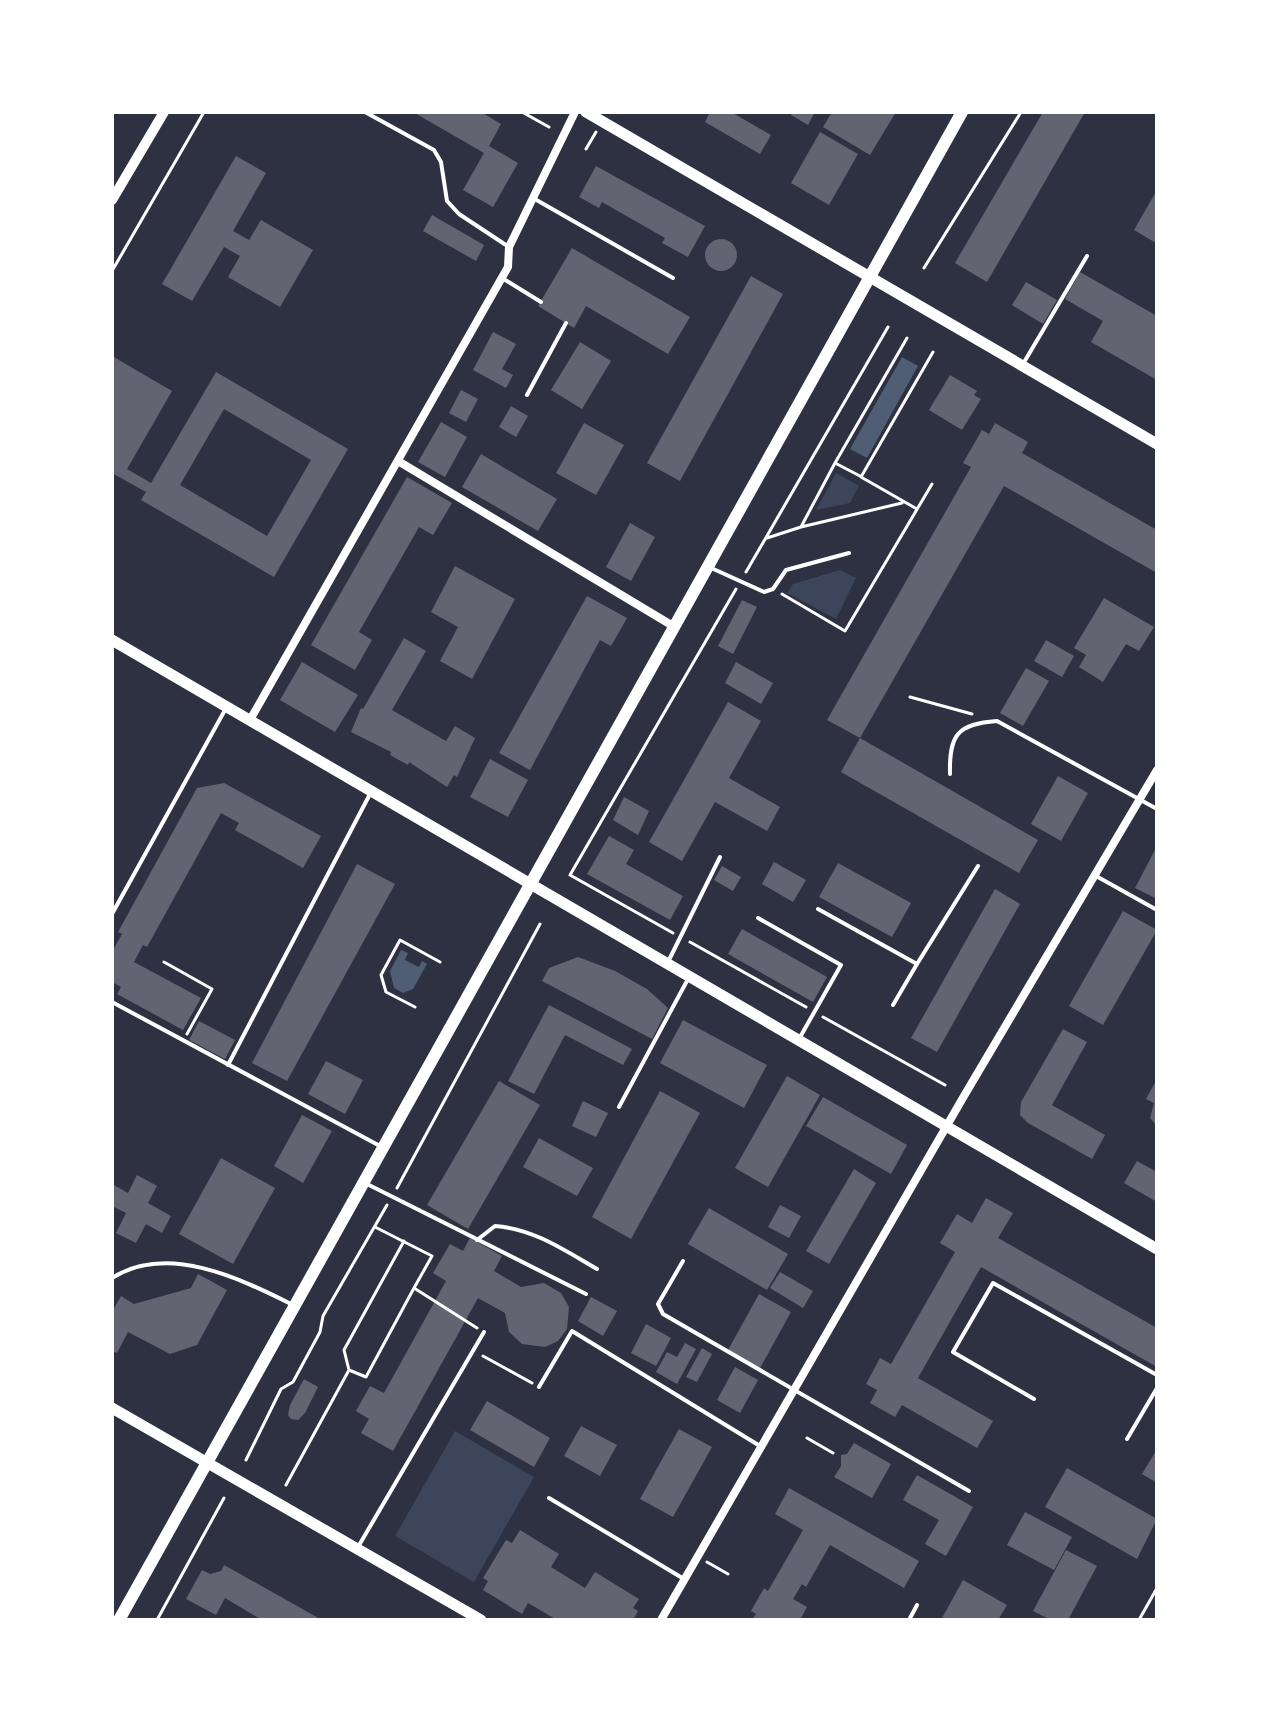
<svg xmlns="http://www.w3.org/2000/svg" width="1269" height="1732" font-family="Mulish,sans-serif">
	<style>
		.green { fill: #3c4559 }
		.water { fill: #4f5d75 }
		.building { fill: #626471; fill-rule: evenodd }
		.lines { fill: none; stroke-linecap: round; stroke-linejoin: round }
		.path { stroke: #fff; stroke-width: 3 }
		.service { stroke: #fff; stroke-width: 4 }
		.minor { stroke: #fff; stroke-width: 8 }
		.tertiary { stroke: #fff; stroke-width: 10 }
		.secondary { stroke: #fff; stroke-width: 11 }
		.primary { stroke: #fff; stroke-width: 12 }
	</style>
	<rect width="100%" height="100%" fill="#2d3142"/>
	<path class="green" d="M836,473L859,486L850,503L816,510Z
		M840,570L856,578L836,619L787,593L793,584Z
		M455,1431L534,1477L474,1582L395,1536Z"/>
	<path class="water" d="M902,357L918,366L867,458L850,449Z
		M401,950L408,953L405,960L419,967L422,961L427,964L413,989L403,993L394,988L390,971Z"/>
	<path class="building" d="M413,112H481L501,124L489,146L518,163L493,207L463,190L484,153Z
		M710,112H731L771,135L760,154L705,122Z
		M792,112H815L808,125L791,115Z
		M832,112H896L870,155L823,127Z
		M1043,112H1085L987,282L955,263Z
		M820,132L858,154L829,205L791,183Z
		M236,156L266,173L233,231L249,240L261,220L313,250L280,307L228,277L240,256L224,247L192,301L162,284Z
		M596,166L705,226L688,257L662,243L665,238L602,202L599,208L579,197Z
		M1157,190V241L1156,243L1134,230Z
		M432,215L484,245L476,261L423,231Z
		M705 255a16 16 0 1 1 32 0a16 16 0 1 1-32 0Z
		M572,248L690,317L668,354L586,306L574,328L538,306Z
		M1080,272L1157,316V380L1091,342L1103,321L1065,299Z
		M751,276L783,294L680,481L647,463Z
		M1026,282L1057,300L1043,324L1012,305Z
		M493,332L516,344L502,369L513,375L506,388L473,370Z
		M580,342L611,361L582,409L551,390Z
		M112,356L172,391L127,469L151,483L216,372L348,449L274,577L141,500L146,492L112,473ZM224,409L311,460L267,536L180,485Z
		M950,375L977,391L974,395L981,399L962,430L929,410Z
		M461,390L478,399L466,422L449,413Z
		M511,406L528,416L516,437L499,427Z
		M441,422L467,437L445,477L418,462Z
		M584,423L624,445L596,495L556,473Z
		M995,423L1028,442L1022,453L1157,530V573L1004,486L860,738L827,720L971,467L963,463L982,430L989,434Z
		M481,454L557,499L538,531L462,487Z
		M407,477L452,503L433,535L419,527L359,632L372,640L355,670L311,645Z
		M630,523L655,537L631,581L606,567Z
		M455,566L515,599L472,679L440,661L458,627L431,612Z
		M587,596L627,618L611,646L600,640L530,770L499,753Z
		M1104,598L1154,627L1139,651L1126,644L1103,682L1079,667L1086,655L1074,648Z
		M742,600L757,607L733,654L718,646Z
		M404,638L426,651L392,710L446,741L455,726L475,738L457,777L454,775L447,787L409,762L408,765L390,755L391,752L351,732L361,708L363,709Z
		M1046,640L1074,656L1062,677L1034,661Z
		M302,662L358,695L335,732L280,700Z
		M736,662L773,683L761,704L725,683Z
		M1026,668L1049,681L1023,726L1000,713Z
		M728,702L761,721L729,778L780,807L767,831L715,802L682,861L649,842Z
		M860,738L1038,840L1019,873L841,772Z
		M490,759L528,780L508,817L470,797Z
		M1058,776L1088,793L1061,841L1031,824Z
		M224,783L321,836L303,868L235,830L239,823L221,813L147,947L143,945L134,962L201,998L183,1030L117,994L121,987L112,982V952L122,934L118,932L197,788Z
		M624,797L649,811L638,835L613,820Z
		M609,836L634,850L626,864L683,896L670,920L587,874Z
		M1157,846V899L1135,888Z
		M774,862L806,880L793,902L762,884Z
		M838,863L911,903L892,937L819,897Z
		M357,864L395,884L287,1081L252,1063Z
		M722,866L741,877L733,891L714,880Z
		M995,889L1020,904L937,1052L911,1038Z
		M1123,911L1157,930L1103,1025L1069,1006Z
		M742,929L827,977L813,1002L728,954Z
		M578,957L615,971L647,989L668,1008L652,1039L542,981L549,968Z
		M549,1005L632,1049L623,1065L565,1035L534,1094L508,1081Z
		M683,1020L767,1065L744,1108L660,1063Z
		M199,1021L235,1040L225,1059L189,1040Z
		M1063,1029L1087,1042L1052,1105L1105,1135L1092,1159L1028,1123L1020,1115L1021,1102Z
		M326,1061L363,1080L345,1114L308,1094Z
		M787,1076L820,1095L768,1187L735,1168Z
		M1157,1079V1126L1150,1118L1154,1103L1146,1099Z
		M499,1081L540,1105L468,1229L427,1205Z
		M660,1091L700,1113L631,1239L592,1217Z
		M823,1097L907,1145L891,1174L806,1126Z
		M583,1101L608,1113L596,1137L572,1126Z
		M302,1115L332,1131L303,1183L274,1166Z
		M539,1138L593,1168L577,1196L523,1167Z
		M221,1158L275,1188L233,1264L179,1234Z
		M1137,1161L1157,1172V1202L1124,1183Z
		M854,1169L876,1183L829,1264L806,1251Z
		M137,1175L157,1186L148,1203L171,1216L162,1233L146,1224L136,1243L116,1233L126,1213L112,1206V1184L128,1193Z
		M986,1198L1013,1213L998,1238L1157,1328V1367L981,1267L918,1378L993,1421L977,1448L902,1405L895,1417L870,1403L877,1390L866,1384L880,1358L891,1364L955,1252L940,1243L957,1214L972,1223Z
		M780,1205L801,1216L789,1238L768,1227Z
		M709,1208L788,1254L767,1290L688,1244Z
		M470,1238L502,1256L494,1271L521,1287L544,1283L561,1293L569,1307L567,1329L558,1341L545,1347L522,1344L509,1332L505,1313L478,1298L393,1451L361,1433L369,1419L356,1411L370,1386L384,1393L446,1281L433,1273L450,1244L463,1251Z
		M780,1272L813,1291L803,1308L770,1288Z
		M198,1274L227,1290L197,1345L170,1354L128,1332L117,1353L112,1351V1312L121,1296L134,1304L191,1288Z
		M759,1294L791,1312L760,1368L728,1350Z
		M591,1297L617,1311L603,1336L578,1321Z
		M646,1324L671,1338L656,1366L631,1353Z
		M685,1343L696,1349L677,1384L656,1372L667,1352L677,1357Z
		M702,1348L712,1354L697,1382L686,1377Z
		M735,1367L758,1380L740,1413L717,1400Z
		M304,1379L318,1387L305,1413L298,1420L291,1419L288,1415L290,1405Z
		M487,1401L550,1438L534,1467L470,1430Z
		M581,1426L617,1445L600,1476L564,1456Z
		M679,1429L712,1447L673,1517L640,1499Z
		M854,1443L891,1464L872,1498L834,1477L841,1466V1455L847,1454Z
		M1157,1449V1483L1142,1474Z
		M1067,1468L1157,1519L1137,1559L1045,1507Z
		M917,1475L973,1507L946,1556L925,1544L939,1520L903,1500Z
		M789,1488L919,1561L904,1588L830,1545L806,1587L802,1584L793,1599L807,1607L800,1620H752L756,1614L751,1611L764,1588L768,1591L803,1530L775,1514Z
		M1025,1512L1072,1537L1054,1570L1007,1545Z
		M520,1530L559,1554L551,1567L585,1588L595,1572L639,1599L633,1608L638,1611L633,1620H557L528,1603L522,1614L483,1590L488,1581L483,1578L506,1540L512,1543Z
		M1066,1550L1097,1566L1068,1620H1051L1033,1611Z
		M224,1565L322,1620H262L225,1598L216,1615L186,1599L202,1570L210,1574L221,1571Z
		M963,1580L1007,1605L998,1620H941Z"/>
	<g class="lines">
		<path class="path" d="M522,112L549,127
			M586,149L596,132
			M924,268L1021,112
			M112,271L204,112
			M860,476L835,463L907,338
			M917,509L861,477L933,352
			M801,527L902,503
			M767,538L801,527L835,463
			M746,572L888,327
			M782,594L845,631L932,484
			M910,697L972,714
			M673,933L570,875L736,589
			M690,942L806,1007
			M164,962L212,989L187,1034
			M415,1007L386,992L381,975L400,940L440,962
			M823,1017L945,1085
			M397,1188L540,924
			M375,1227L432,1256L414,1288L477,1328
			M483,1356L532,1383
			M349,1370L366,1377L414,1288
			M807,1438L833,1453
			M246,1460L281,1389L293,1382L320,1332L323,1316L387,1205
			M286,1485L349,1370L344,1350L404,1241
			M707,1562L728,1574
			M157,1620L224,1498
			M1139,1620L1157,1588"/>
		<path class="service" d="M365,112L434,150L441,162L447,201L459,214L509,247
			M533,198L673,278
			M502,278L541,302
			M1023,364L1087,256
			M527,395L566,323
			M709,567L764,592L773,589L786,570L849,553
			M950,774C949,734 958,724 997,721L1157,809
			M1096,876L1157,910
			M818,909L917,964L978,866
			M112,914L225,710
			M758,918L841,965L799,1039
			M668,962L720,857
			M112,1002L380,1146
			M893,1005L917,964
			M228,1065L370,794
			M619,1107L688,979
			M365,1183L586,1294
			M477,1240L495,1226C534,1229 564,1250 597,1269
			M683,1261L658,1304L663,1314L969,1491
			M112,1278C167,1243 239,1278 291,1304
			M539,1387L572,1331L760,1446
			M1034,1399L953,1352L993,1283L1157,1375
			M1127,1439L1157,1388
			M549,1498L684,1579
			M358,1547L484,1332
			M909,1620L917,1605"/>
		<path class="minor" d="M398,461L673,626
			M250,720L508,267L509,247L575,112
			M661,1620L964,1096L1157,770"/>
		<path class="tertiary" d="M112,200L164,112"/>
		<path class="secondary" d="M586,112L1157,444
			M112,640L1157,1249
			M112,1408L481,1620"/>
		<path class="primary" d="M119,1620L962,112"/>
	</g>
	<rect width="1269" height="1732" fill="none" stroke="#ffffff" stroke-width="228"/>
</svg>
